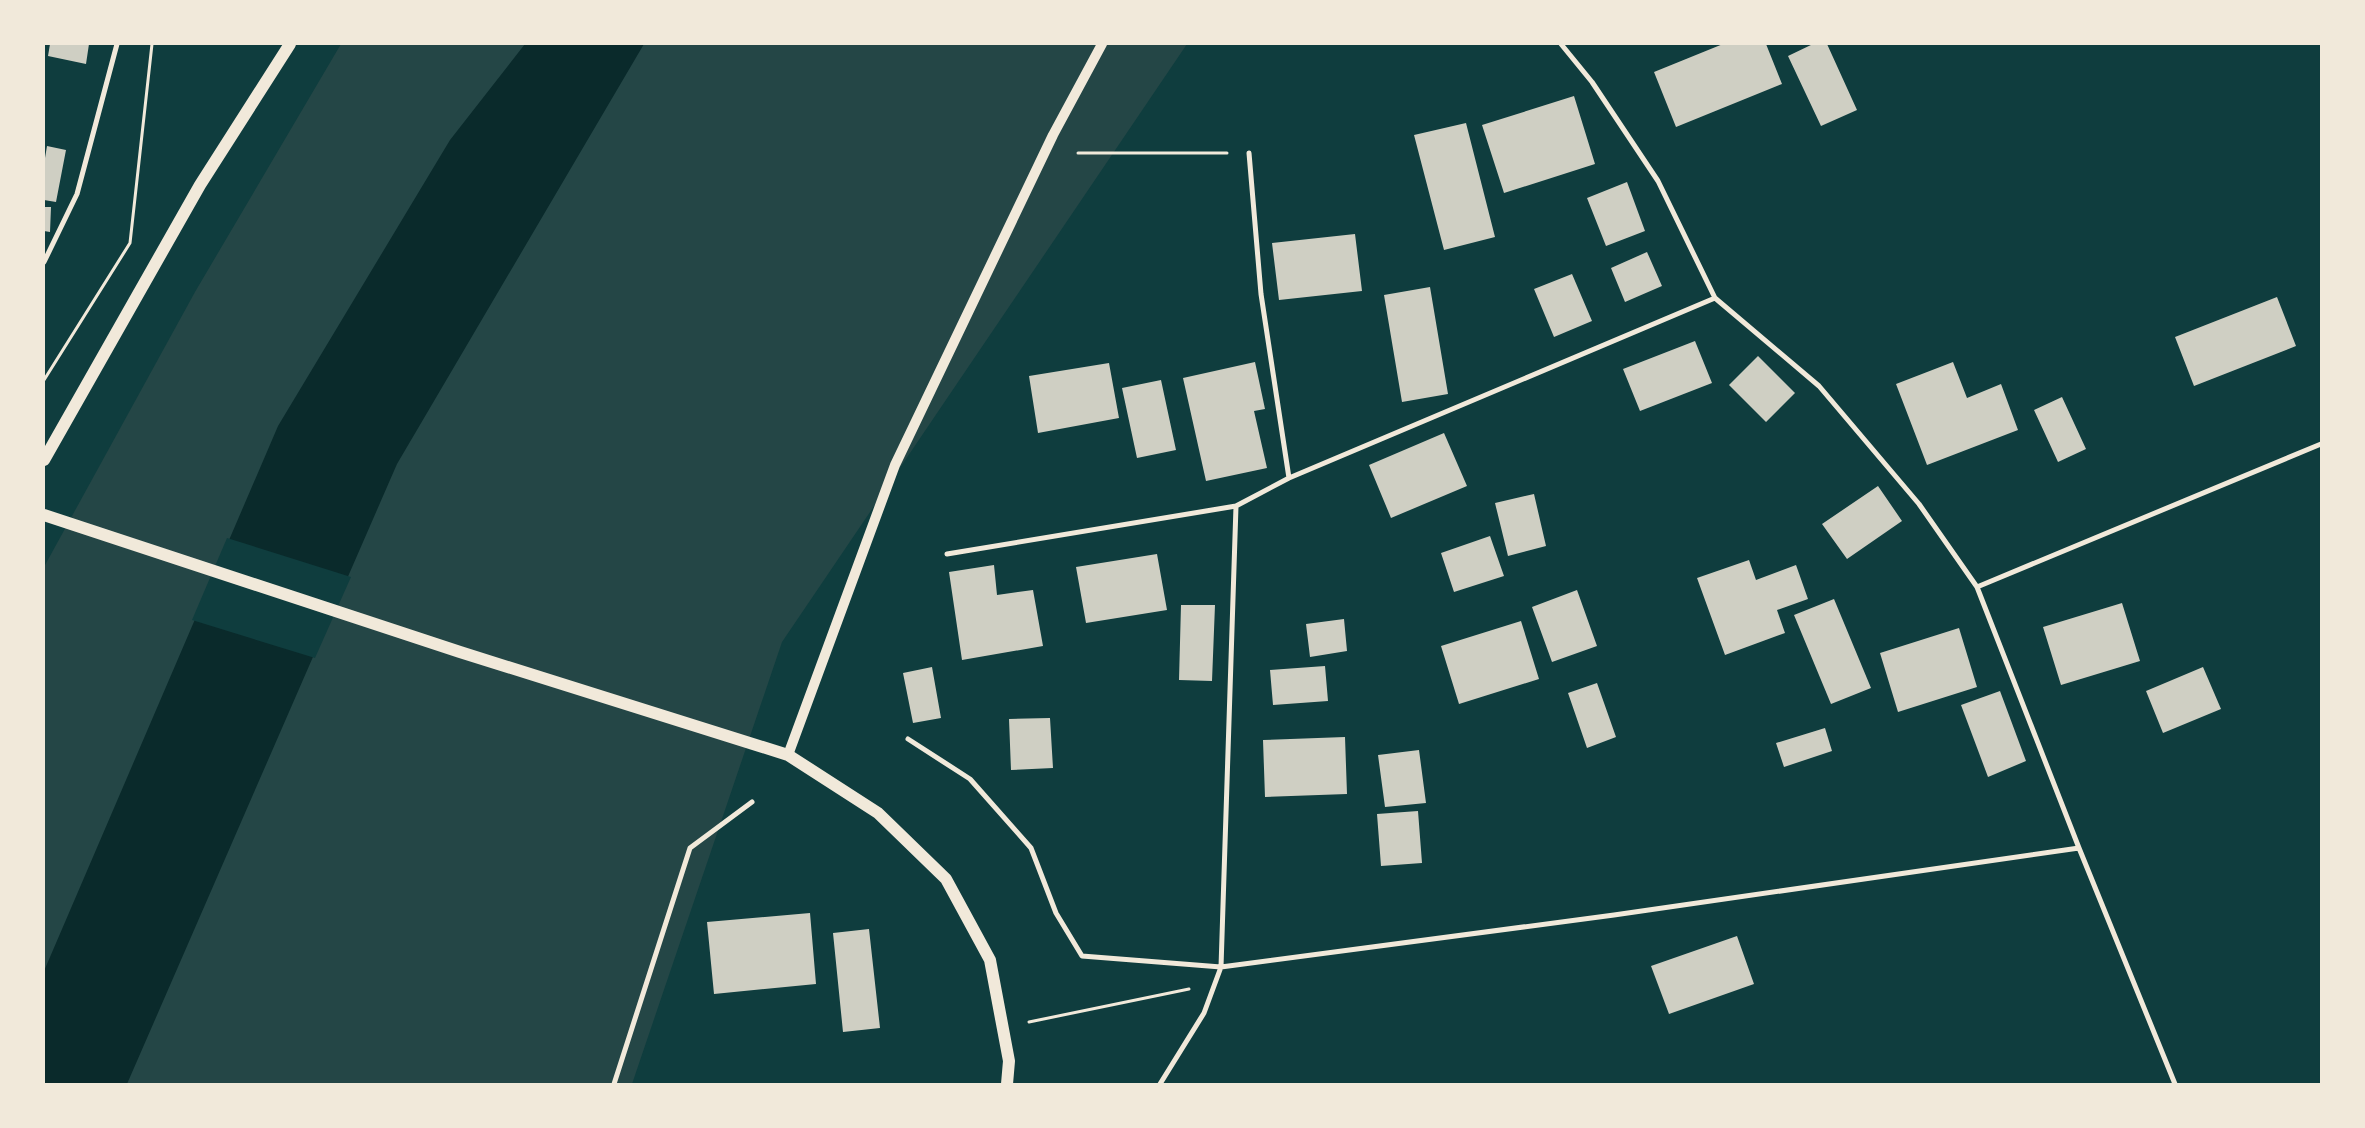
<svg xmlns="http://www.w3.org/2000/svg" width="2365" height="1128" font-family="'Source Serif 4',serif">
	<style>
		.green { fill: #244646 }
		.water { fill: #0a2a2b }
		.pier { fill: #0f3d3e }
		.building { fill: #cfcfc3 }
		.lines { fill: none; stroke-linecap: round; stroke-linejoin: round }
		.path { stroke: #f1e9da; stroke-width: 3 }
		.minor { stroke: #f1e9da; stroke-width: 5 }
		.secondary { stroke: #f1e9da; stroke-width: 10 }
		.primary { stroke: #f1e9da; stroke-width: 12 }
	</style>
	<rect width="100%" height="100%" fill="#0f3d3e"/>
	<path class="green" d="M341,44H1187L782,642L632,1084H44V567L195,292Z"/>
	<path class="water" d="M525,44H644L397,464L127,1084H44V971L278,426L450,140Z"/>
	<path class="pier" d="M227,538L351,577L315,658L192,620Z"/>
	<path class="building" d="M50,44H89L86,64L48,56Z
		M1723,44H1766L1782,84L1676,127L1654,72Z
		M1813,44H1827L1857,110L1821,126L1788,56Z
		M1574,96L1595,164L1504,193L1482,125Z
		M1466,123L1495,237L1444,250L1414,135Z
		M47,146L66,150L56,202L44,200V164Z
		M1627,182L1645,231L1606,246L1587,198Z
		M44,207H51L50,232L44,231Z
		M1355,234L1362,291L1279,300L1272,243Z
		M1647,252L1662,286L1625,302L1611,268Z
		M1572,274L1592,321L1554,337L1534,289Z
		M1430,287L1448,394L1402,402L1384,295Z
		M2277,297L2296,346L2194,386L2175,337Z
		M1695,341L1712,383L1640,411L1623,369Z
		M1758,356L1795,393L1766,422L1729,385Z
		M1255,362L1265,409L1254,411L1267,468L1206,481L1183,378Z
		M1953,362L1967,398L2001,384L2018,430L1927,465L1896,384Z
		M1109,363L1119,418L1038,433L1029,376Z
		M1161,380L1176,450L1137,458L1122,388Z
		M2062,397L2086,449L2058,462L2034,410Z
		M1444,433L1467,486L1391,518L1369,465Z
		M1878,486L1902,521L1847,559L1822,524Z
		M1534,494L1546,546L1508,556L1495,503Z
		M1490,536L1504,576L1454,592L1441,553Z
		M1157,554L1167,610L1086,623L1076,567Z
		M1749,560L1756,580L1796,565L1808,599L1777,610L1785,633L1725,655L1697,578Z
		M994,565L997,595L1033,590L1043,646L962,660L949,572Z
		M1577,590L1597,646L1552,662L1532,607Z
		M1834,599L1871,688L1831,704L1794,615Z
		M2122,603L2140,661L2061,685L2043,627Z
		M1181,605H1215L1212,681L1179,680Z
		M1344,619L1347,651L1310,657L1306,624Z
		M1521,621L1539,679L1459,704L1441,646Z
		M1959,628L1977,687L1898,712L1880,653Z
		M1325,666L1328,701L1273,705L1270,670Z
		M932,667L941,718L913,723L903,673Z
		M2203,667L2221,709L2163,733L2146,691Z
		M1597,683L1616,737L1587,748L1568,693Z
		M2000,691L2026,761L1988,777L1961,705Z
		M1050,718L1053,768L1011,770L1009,719Z
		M1825,728L1832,751L1784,767L1776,743Z
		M1345,737L1347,794L1265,797L1263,740Z
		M1419,750L1426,803L1385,807L1378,755Z
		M1418,811L1422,863L1381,866L1377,814Z
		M810,913L816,984L714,994L707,922Z
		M869,929L880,1028L843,1032L833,933Z
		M1737,936L1754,984L1669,1014L1651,966Z"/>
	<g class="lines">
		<path class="path" d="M1078,153H1227
			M44,380L130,243L152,44
			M1029,1022L1189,989"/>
		<path class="minor" d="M1561,44L1592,82L1658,181L1715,298L1819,386L1919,504L1977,587L2079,848L2175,1084
			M1249,153L1261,294L1289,478
			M44,262L77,194L117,44
			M947,554L1236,506L1289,478L1715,298
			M1977,587L2321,444
			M908,739L970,779L1031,848L1056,913L1082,956L1221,967L1614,915L2079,848
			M614,1084L690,848L752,802
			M1160,1084L1204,1013L1221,967L1236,506"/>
		<path class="secondary" d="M788,755L895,465L1053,135L1102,44"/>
		<path class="primary" d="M44,460L200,185L290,44
			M44,515L460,652L788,755L878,813L946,879L990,960L1009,1061L1007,1084"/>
	</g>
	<rect width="2365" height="1128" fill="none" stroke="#f1e9da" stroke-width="90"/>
</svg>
